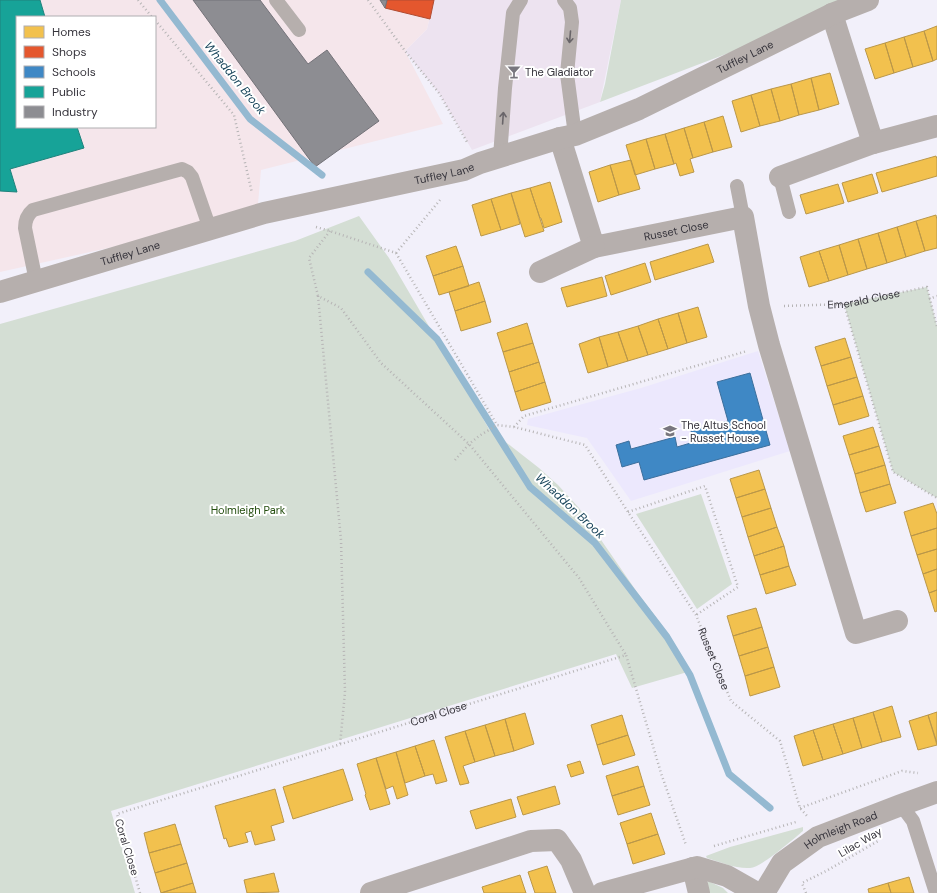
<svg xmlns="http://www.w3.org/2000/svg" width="937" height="893" font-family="'DM Sans',sans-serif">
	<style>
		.commercial { fill: #ede3f0 }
		.industrial { fill: #f5e6eb; fill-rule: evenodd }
		.built { fill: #ece8fd }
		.green { fill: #d4ded4 }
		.homes { fill: #f2c14e; stroke: #ba9749 }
		.shops { fill: #e4572e; stroke: #b04c32 }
		.schools { fill: #3f88c5; stroke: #3c6f9c }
		.public { fill: #17a398; stroke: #20827c }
		.industry { fill: #8d8d92; stroke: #737278 }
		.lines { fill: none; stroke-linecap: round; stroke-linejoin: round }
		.stream { stroke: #94b9d1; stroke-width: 7 }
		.path { stroke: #b6b4b5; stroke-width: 2.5; stroke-dasharray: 1 3; stroke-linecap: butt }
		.lane { stroke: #b6afad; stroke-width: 14 }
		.street { stroke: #b6afad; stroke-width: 22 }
		.oneway { stroke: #696569 }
		.labels { text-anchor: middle; stroke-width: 4; stroke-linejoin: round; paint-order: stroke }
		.street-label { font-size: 11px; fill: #36343c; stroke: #fff }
		.poi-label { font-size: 11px; fill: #36343c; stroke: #fff; text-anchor: start }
		.park-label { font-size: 11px; fill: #234d0e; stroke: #fff }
		.water-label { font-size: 12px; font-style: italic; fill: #19455b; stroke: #fff }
	</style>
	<rect width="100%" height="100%" fill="#f2f0fa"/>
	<path class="commercial" d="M434,0H621L600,102L472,150L439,93L405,51L427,29Z"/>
	<path class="industrial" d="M0,0H434L427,29L405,51L443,124L261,170L257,215L0,272ZM17,17H155V127H17Z"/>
	<path class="built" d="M758,351L790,451L631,501L587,438L527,425L528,419L641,388Z"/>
	<path class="green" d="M621,0H868L600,102L605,84Z
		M359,216L389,258L489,429L539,468L558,485L579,508L637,592L668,633L691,671L632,688L616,654L111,811L135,893H0V324L295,241Z
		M927,287L937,326V498L893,472L844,304Z
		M701,494L732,584L697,609L636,514Z
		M803,827V831C792,840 762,867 750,868C736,869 720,862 707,858L706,856L730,847Z
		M708,881L723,888L728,893H705Z"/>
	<path class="homes" d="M937,26V59L933,61L924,31Z
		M924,31L933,61L913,67L904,37Z
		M904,37L913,67L894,73L885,43Z
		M885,43L894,73L875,79L865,49Z
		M830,73L839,104L819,110L811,78Z
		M811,78L819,110L799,115L791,84Z
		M791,84L799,115L780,121L771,89Z
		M771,89L780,121L760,126L751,95Z
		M751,95L760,126L741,132L732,101Z
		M723,116L732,147L713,152L704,122Z
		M704,122L713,152L693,158L684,128Z
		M684,128L693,158L690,159L694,172L680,176L676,163L674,164L665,134Z
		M665,134L674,164L655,169L646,139Z
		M646,139L655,169L635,175L626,145Z
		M936,156L937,159V176L882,192L876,173Z
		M631,160L640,189L619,195L610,165Z
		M610,165L619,195L598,202L589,172Z
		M872,174L878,193L848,202L842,183Z
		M550,182L562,222L544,228L541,218H540L530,188Z
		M838,184L844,203L806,214L800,195Z
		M530,188L544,231L525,237L511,193Z
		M511,193L520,224L501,230L491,199Z
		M491,199L501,230L481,236L472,205Z
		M936,215L937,220V248L925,251L916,221Z
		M916,221L925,251L906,257L897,227Z
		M897,227L906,257L887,263L878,233Z
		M878,233L887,263L867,269L858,239Z
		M858,239L867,269L848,275L839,245Z
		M708,244L714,262L655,280L650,262Z
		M839,245L848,275L829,281L819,251Z
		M456,246L463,266L433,276L426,256Z
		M819,251L829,281L809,287L800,257Z
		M645,263L651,282L611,295L605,276Z
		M463,266L469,286L439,295L433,276Z
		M602,277L607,296L567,307L561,288Z
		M479,282L485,301L455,311L449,292Z
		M485,301L491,322L461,331L455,311Z
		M698,307L707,337L687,343L678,313Z
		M678,313L687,343L668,349L658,319Z
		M658,319L668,349L648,355L638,326Z
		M527,323L533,343L503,352L497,333Z
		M638,326L648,355L628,361L618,332Z
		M618,332L628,361L608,367L599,337Z
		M599,337L608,367L588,373L579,344Z
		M845,338L851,357L821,366L815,347Z
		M533,343L539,362L509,372L503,352Z
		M851,357L857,377L827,386L821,366Z
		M539,362L545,382L515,392L509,372Z
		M857,377L863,396L833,405L827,386Z
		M545,382L551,402L521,411L515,392Z
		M863,396L869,416L839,425L833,405Z
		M873,427L879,446L849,455L843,436Z
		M879,446L885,465L855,474L849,455Z
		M885,465L890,484L860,493L855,474Z
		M759,470L765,489L736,498L730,479Z
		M890,484L896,503L866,512L860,493Z
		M765,489L771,508L742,517L736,498Z
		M933,503L937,514V528L911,536L904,512Z
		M771,508L777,527L748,537L742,517Z
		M777,527L784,546L754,556L748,537Z
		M937,528V549L917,555L911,536Z
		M784,546L789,566L760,575L754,556Z
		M937,549V569L923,574L917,555Z
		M789,566L796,585L766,594L760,575Z
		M937,569V590L929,593L923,574Z
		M937,590V611L935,612L929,593Z
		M756,608L762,627L733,636L727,616Z
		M762,627L768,647L739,656L733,636Z
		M768,647L774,667L745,676L739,656Z
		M774,667L780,687L750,696L745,676Z
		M892,706L901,737L882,742L873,712Z
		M873,712L882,742L862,748L853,718Z
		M937,712V743L928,715Z
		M525,713L534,744L514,751L505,719Z
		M622,715L628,735L597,745L591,725Z
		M928,715L937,745L918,750L909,721Z
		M853,718L862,748L843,754L833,724Z
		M505,719L514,751L495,756L485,725Z
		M833,724L843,754L823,760L813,730Z
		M485,725L495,756L475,762L465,731Z
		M813,730L823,760L803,766L794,736Z
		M465,731L475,762L463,766L469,783L460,785L445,737Z
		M628,735L635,755L603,765L597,745Z
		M434,740L447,781L436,784L433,774L425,776L415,746Z
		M415,746L425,776L405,783L396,752Z
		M396,752L408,795L397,799L393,786L386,789L376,758Z
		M376,758L390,804L370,810L365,795L366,794L357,764Z
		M580,761L584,773L571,777L567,765Z
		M638,766L644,786L612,796L606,776Z
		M343,769L353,800L293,819L283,787Z
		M555,786L560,804L523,815L517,797Z
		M644,786L650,805L618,815L612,796Z
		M275,789L284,822L271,826L275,840L255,845L251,831L245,833L248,842L229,847L226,838L224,839L215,806Z
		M511,799L516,817L476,829L470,811Z
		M651,813L658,834L627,844L620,823Z
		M175,824L181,844L149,853L144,833Z
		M658,834L665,854L633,864L627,844Z
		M181,844L187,863L155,873L149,853Z
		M187,863L193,883L161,893L155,873Z
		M547,866L556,893H535L528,872Z
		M274,873L279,892L247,893L244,880Z
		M520,875L526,893H484L482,887Z
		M909,877L914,893H891L888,883Z
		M193,883L196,893H161Z
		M888,883L891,893H869L868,889Z"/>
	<path class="shops" d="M387,0H434L430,19L385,8Z"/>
	<path class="schools" d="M750,373L770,445L644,480L639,462L622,467L616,445L629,441L631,449L675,437L677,447L694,442L691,431L728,421L717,382Z"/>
	<path class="public" d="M0,0H40L45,17H17V127H77L84,148L10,169L17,192L0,191Z"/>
	<path class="industry" d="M193,0H260L308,64L327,50L379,121L315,167Z
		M380,0H387L385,8Z"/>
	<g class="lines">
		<path class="stream" d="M160,0L250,119L322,175
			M368,272L437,339L530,487L595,543L667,637L690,675L729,774L770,808"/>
		<g class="path">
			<path d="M138,0L152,17"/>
			<path d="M368,0L405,51L439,93L467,142"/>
			<path d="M155,20L234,115L252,193"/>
			<path d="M316,227L330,231L396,253"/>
			<path d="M330,231L309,258L318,296L341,308L381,363L469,444L579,578L626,655"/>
			<path id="s1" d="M396,253L497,425L514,427L585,445L628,512L696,615L731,701L780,741L800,808L808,817"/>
			<path d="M396,253L440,200"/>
			<path d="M318,296L341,540L345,692L340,745"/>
			<path d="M929,299L937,296"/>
			<path d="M844,304L893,472L937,498"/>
			<path id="s2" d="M784,306L844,304L927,287L937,327"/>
			<path d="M514,427L524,416L747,351"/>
			<path d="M455,460L469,444L479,436L497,425"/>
			<path d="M628,512L705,486L738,587L696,615"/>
			<path d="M800,808L902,771L918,773"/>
			<path d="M714,846L796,822"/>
			<path id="s3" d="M140,893L117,814L626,655L661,773L686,845"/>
			<path d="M806,893L802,883L826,871L878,841"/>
		</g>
		<path class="lane" d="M276,0L299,30
			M564,0L570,8L572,22L567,74L575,135
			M500,157L505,88L513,13L521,0
			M780,177L789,212
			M737,186L743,217
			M36,281L25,228C25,221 27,215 33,210L182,169L188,172L192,177L210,229
			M901,805L913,821L936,893"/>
		<g class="street">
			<path d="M832,14L873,143"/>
			<path id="s4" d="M560,138L594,247L743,217L759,306L769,345L856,633L897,621"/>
			<path d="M780,177L873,143L937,126"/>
			<path d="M540,272L594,247"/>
			<path id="s5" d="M0,292L264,213L464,170L480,163L560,138L575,135L639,109L832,14L868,0"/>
			<path d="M693,868L699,893"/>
			<path d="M371,893L531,841L557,840L571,860L585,893"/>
			<path d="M602,893L697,867L727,876L757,893"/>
			<path id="s6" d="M764,893L782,863L818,837L901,805L937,792"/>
		</g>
	</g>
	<defs><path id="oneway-shaft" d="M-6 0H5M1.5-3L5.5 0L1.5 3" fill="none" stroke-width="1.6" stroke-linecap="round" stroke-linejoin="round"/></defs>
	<g class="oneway">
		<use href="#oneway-shaft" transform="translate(570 37) rotate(95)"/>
		<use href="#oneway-shaft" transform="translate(503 118) rotate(-86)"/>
	</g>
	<defs>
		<g id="bar-bare" transform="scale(1.08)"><path d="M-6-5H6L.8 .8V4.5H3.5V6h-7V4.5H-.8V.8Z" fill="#78767e" stroke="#fff" stroke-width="2.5" paint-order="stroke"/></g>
		<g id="school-bare" transform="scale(1.08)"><path d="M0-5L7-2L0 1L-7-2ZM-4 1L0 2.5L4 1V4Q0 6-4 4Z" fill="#78767e" stroke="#fff" stroke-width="2.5" paint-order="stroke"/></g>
	</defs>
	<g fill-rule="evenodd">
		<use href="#bar-bare" x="514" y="72"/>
		<use href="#school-bare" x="670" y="431"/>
	</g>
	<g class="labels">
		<g class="street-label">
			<text dy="4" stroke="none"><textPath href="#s5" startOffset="784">Tuffley Lane</textPath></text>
			<text dy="4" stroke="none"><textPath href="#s5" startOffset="460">Tuffley Lane</textPath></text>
			<text dy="4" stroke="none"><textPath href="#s4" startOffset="198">Russet Close</textPath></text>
			<text dy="4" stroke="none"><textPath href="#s5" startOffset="136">Tuffley Lane</textPath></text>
			<text dy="4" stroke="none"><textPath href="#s2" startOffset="80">Emerald Close</textPath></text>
			<text dy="4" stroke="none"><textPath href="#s1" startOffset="540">Russet Close</textPath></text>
			<text dy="4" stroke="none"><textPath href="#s3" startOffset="419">Coral Close</textPath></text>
			<text dy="4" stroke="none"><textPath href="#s6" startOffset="103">Holmleigh Road</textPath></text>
			<text transform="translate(860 842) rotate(-30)" y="4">Lilac Way</text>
			<text transform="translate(127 847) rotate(73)" y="4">Coral Close</text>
		</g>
		<g class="poi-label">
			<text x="525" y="76">The Gladiator</text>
			<text x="681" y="429">The Altus School<tspan x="681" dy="13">- Russet House</tspan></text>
		</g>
		<g class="park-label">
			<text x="248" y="514">Holmleigh Park</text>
		</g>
		<g class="water-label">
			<text transform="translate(235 78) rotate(51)" y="4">Whaddon Brook</text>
			<text transform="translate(570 506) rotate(43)" y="4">Whaddon Brook</text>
		</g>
	</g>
	<rect x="16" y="16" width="140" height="112" fill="#ffffff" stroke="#afaeb1"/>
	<rect x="24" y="26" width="20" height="12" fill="#f2c14e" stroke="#afaeb1"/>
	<text x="52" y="36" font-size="12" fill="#36343c">Homes</text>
	<rect x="24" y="46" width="20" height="12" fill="#e4572e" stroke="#afaeb1"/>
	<text x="52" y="56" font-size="12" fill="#36343c">Shops</text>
	<rect x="24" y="66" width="20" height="12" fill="#3f88c5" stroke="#afaeb1"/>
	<text x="52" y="76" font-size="12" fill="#36343c">Schools</text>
	<rect x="24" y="86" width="20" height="12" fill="#17a398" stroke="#afaeb1"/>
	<text x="52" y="96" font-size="12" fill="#36343c">Public</text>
	<rect x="24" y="106" width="20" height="12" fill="#8d8d92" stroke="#afaeb1"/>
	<text x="52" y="116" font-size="12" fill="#36343c">Industry</text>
</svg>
